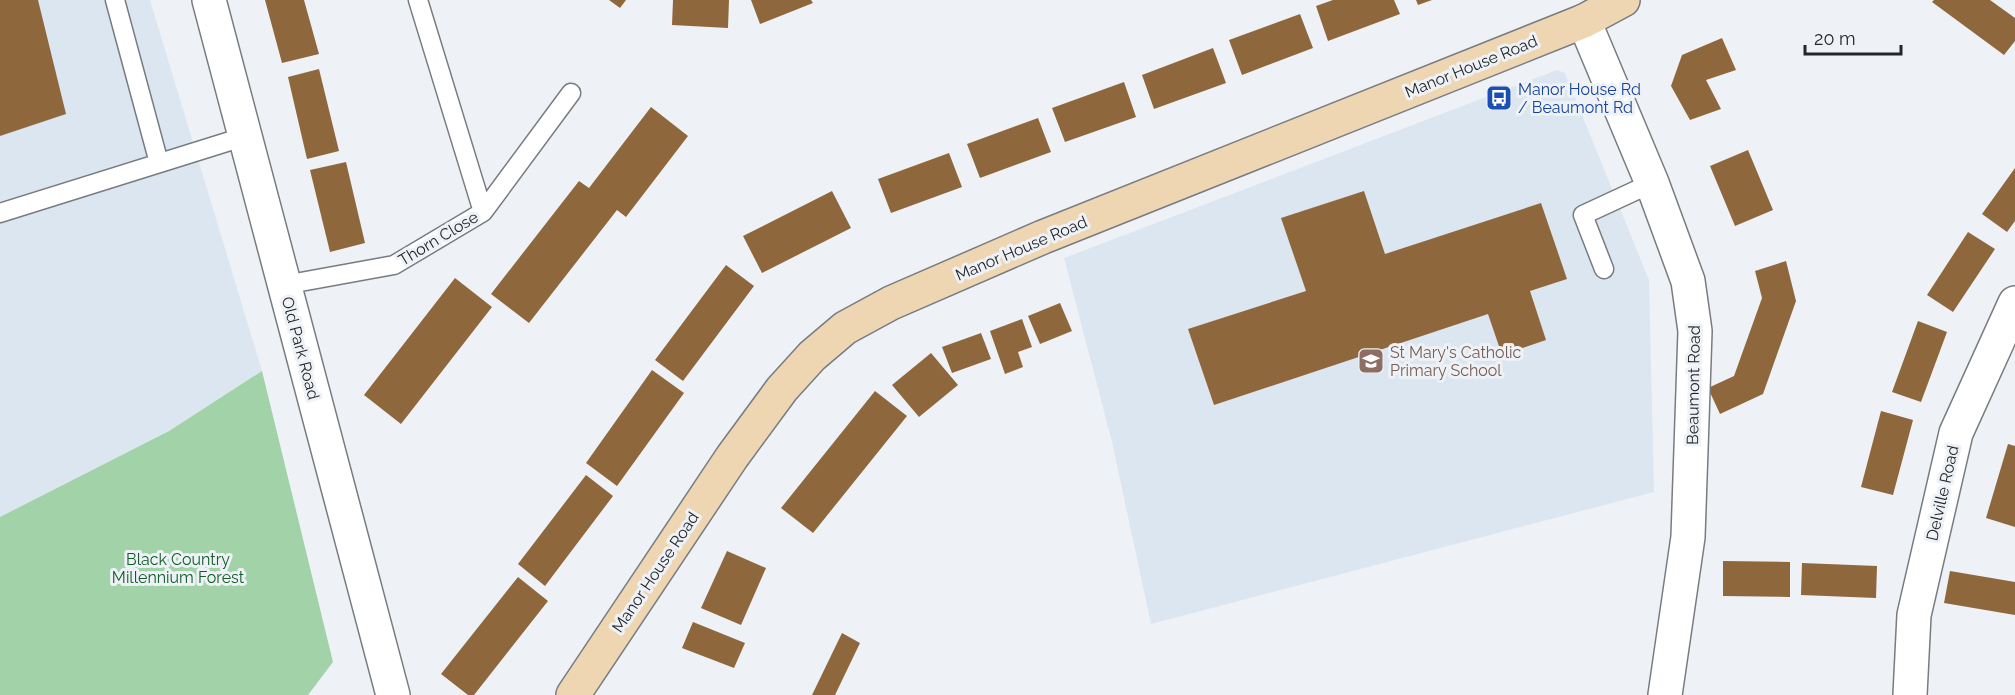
<svg xmlns="http://www.w3.org/2000/svg" width="2015" height="695" font-family="Raleway,sans-serif">
	<style>
		.built { fill: #dce6f0 }
		.forest { fill: #a1d2a8 }
		.building { fill: #8f673c }
		.lines { fill: none; stroke-linecap: round; stroke-linejoin: round }
		.service-casing { stroke: #787c80; stroke-width: 21 }
		.minor-casing { stroke: #787c80; stroke-width: 36 }
		.tertiary-casing { stroke: #787c80; stroke-width: 36 }
		.secondary-casing { stroke: #787c80; stroke-width: 36 }
		.service { stroke: #fff; stroke-width: 18 }
		.minor { stroke: #fff; stroke-width: 33 }
		.tertiary { stroke: #fff; stroke-width: 33 }
		.secondary { stroke: #eed6b3; stroke-width: 33 }
		.labels { text-anchor: middle; stroke-width: 6; stroke-linejoin: round; paint-order: stroke }
		.street-label { font-size: 16px; fill: #242628; stroke: #eef2f7 }
		.transit-label { font-size: 16px; fill: #164399; stroke: #eef2f7; text-anchor: start }
		.education-label { font-size: 16px; fill: #785e54; stroke: #eef2f7; text-anchor: start }
		.park-label { font-size: 16px; fill: #135c28; stroke: #eef2f7 }
	</style>
	<rect width="100%" height="100%" fill="#eef2f7"/>
	<path class="built" d="M0,0H150L262,371L169,431L0,517Z
		M1557,70L1565,73L1649,280L1654,492L1151,624L1112,442L1064,258Z"/>
	<path class="forest" d="M262,371L333,662L308,695H0V517L169,431Z"/>
	<path class="building" d="M0,0H38L66,114L0,136Z
		M265,0H304L319,54L282,63Z
		M609,0H626L620,8Z
		M673,0H729L728,28L672,25Z
		M751,0H811L813,3L760,24Z
		M1333,0H1394L1400,14L1328,41L1316,6Z
		M1416,0H1432L1418,5Z
		M1934,0H1990L2015,18V41L2004,55L1932,2Z
		M1300,14L1313,48L1242,75L1229,40Z
		M1722,38L1736,70L1706,80L1721,109L1690,120L1671,86L1682,55Z
		M1213,48L1226,83L1154,109L1142,75Z
		M319,69L339,151L307,159L288,77Z
		M1124,82L1136,117L1065,142L1052,108Z
		M651,107L688,136L626,217L617,210L529,323L491,294L579,181L589,188Z
		M1038,118L1051,152L980,178L967,144Z
		M1748,150L1773,210L1735,226L1710,166Z
		M949,153L962,187L891,213L878,179Z
		M346,162L365,243L330,252L310,170Z
		M2015,168V221L2007,232L1982,214Z
		M832,191L851,228L762,273L743,236Z
		M1364,191L1385,254L1541,203L1567,279L1530,291L1546,340L1502,355L1488,314L1214,405L1188,329L1306,291L1281,218Z
		M1968,232L1995,249L1953,312L1927,295Z
		M1786,261L1796,301L1763,394L1720,414L1708,388L1734,376L1762,298L1755,271Z
		M726,265L754,286L683,381L655,360Z
		M455,278L492,307L401,424L364,395Z
		M1060,303L1072,331L1040,344L1028,316Z
		M1022,319L1032,347L1018,352L1023,367L1005,374L990,331Z
		M1918,321L1947,332L1921,402L1892,392Z
		M981,333L991,359L952,373L942,347Z
		M931,353L958,385L919,417L892,385Z
		M652,370L684,393L617,486L586,463Z
		M875,391L907,416L813,533L781,508Z
		M1881,411L1913,420L1893,495L1861,487Z
		M2008,444L2015,446V527L1986,518Z
		M586,475L613,496L545,586L518,564Z
		M727,551L766,568L741,625L701,608Z
		M1723,561L1790,562V597L1723,596Z
		M1802,563L1877,566L1876,598L1801,595Z
		M1950,571L2015,582V615L1944,603Z
		M518,577L548,601L474,695H468L441,674Z
		M693,622L745,643L734,668L682,648Z
		M842,633L860,643L835,695H812Z"/>
	<g class="lines">
		<g class="service-casing">
			<path id="service" d="M115,0L159,163
				M418,0L483,212
				M0,213L243,137
				M1604,269L1583,215L1652,183
				M284,285L394,265L483,212L571,93"/>
		</g>
		<g class="minor-casing">
			<path id="minor" d="M1584,21L1652,183L1688,281L1695,331L1688,537L1665,695
				M1910,695L1914,615L1956,433L2015,303"/>
		</g>
		<g class="tertiary-casing">
			<path id="tertiary" d="M209,0L393,695"/>
		</g>
		<g class="secondary-casing">
			<path id="secondary" d="M573,695L732,457L782,389L812,356L845,328L891,303L1043,237L1584,21L1623,0"/>
		</g>
		<use href="#service" class="service"/>
		<use href="#minor" class="minor"/>
		<use href="#tertiary" class="tertiary"/>
		<use href="#secondary" class="secondary"/>
	</g>
	<defs>
		<g id="bus-square" transform="scale(1.35)"><rect x="-9" y="-9" width="18" height="18" rx="4" fill="#1a4fb4" stroke="#eef2f7"/><path d="M-5-6H5V4H4V6H2V4H-2V6H-4V4H-5ZM-3.5-4V0h7V-4ZM-3.5 1.2v1.5H-2V1.2ZM2 1.2v1.5H3.5V1.2Z" fill="#fff"/></g>
		<g id="school-square" transform="scale(1.35)"><rect x="-9" y="-9" width="18" height="18" rx="4" fill="#8d6e63" stroke="#eef2f7"/><path d="M0-5L7-2L0 1L-7-2ZM-4 1L0 2.5L4 1V4Q0 6-4 4Z" fill="#fff"/></g>
	</defs>
	<g fill-rule="evenodd">
		<use href="#bus-square" x="1499" y="98"/>
		<use href="#school-square" x="1371" y="361"/>
	</g>
	<g class="labels">
		<g class="street-label">
			<text transform="translate(1471 66) rotate(-22)" y="6">Manor House Road</text>
			<text transform="translate(438 238) rotate(-31)" y="6">Thorn Close</text>
			<text transform="translate(1021 248) rotate(-23)" y="6">Manor House Road</text>
			<text transform="translate(301 348) rotate(75)" y="6">Old Park Road</text>
			<text transform="translate(1693 385) rotate(-89)" y="6">Beaumont Road</text>
			<text transform="translate(1942 493) rotate(-77)" y="6">Delville Road</text>
			<text transform="translate(655 572) rotate(-56)" y="6">Manor House Road</text>
		</g>
		<g class="transit-label">
			<text x="1518" y="95">Manor House Rd<tspan x="1518" dy="18">/ Beaumont Rd</tspan></text>
		</g>
		<g class="education-label">
			<text x="1390" y="358">St Mary's Catholic<tspan x="1390" dy="18">Primary School</tspan></text>
		</g>
		<g class="park-label">
			<text x="178" y="565">Black Country<tspan x="178" dy="18">Millennium Forest</tspan></text>
		</g>
	</g>
	<path d="M1805 45v9h96v-9" fill="none" stroke="#242628" stroke-width="3"/>
	<text x="1814" y="45" font-size="18" fill="#242628" stroke="#eef2f7" stroke-width="4.5" paint-order="stroke">20 m</text>
</svg>
